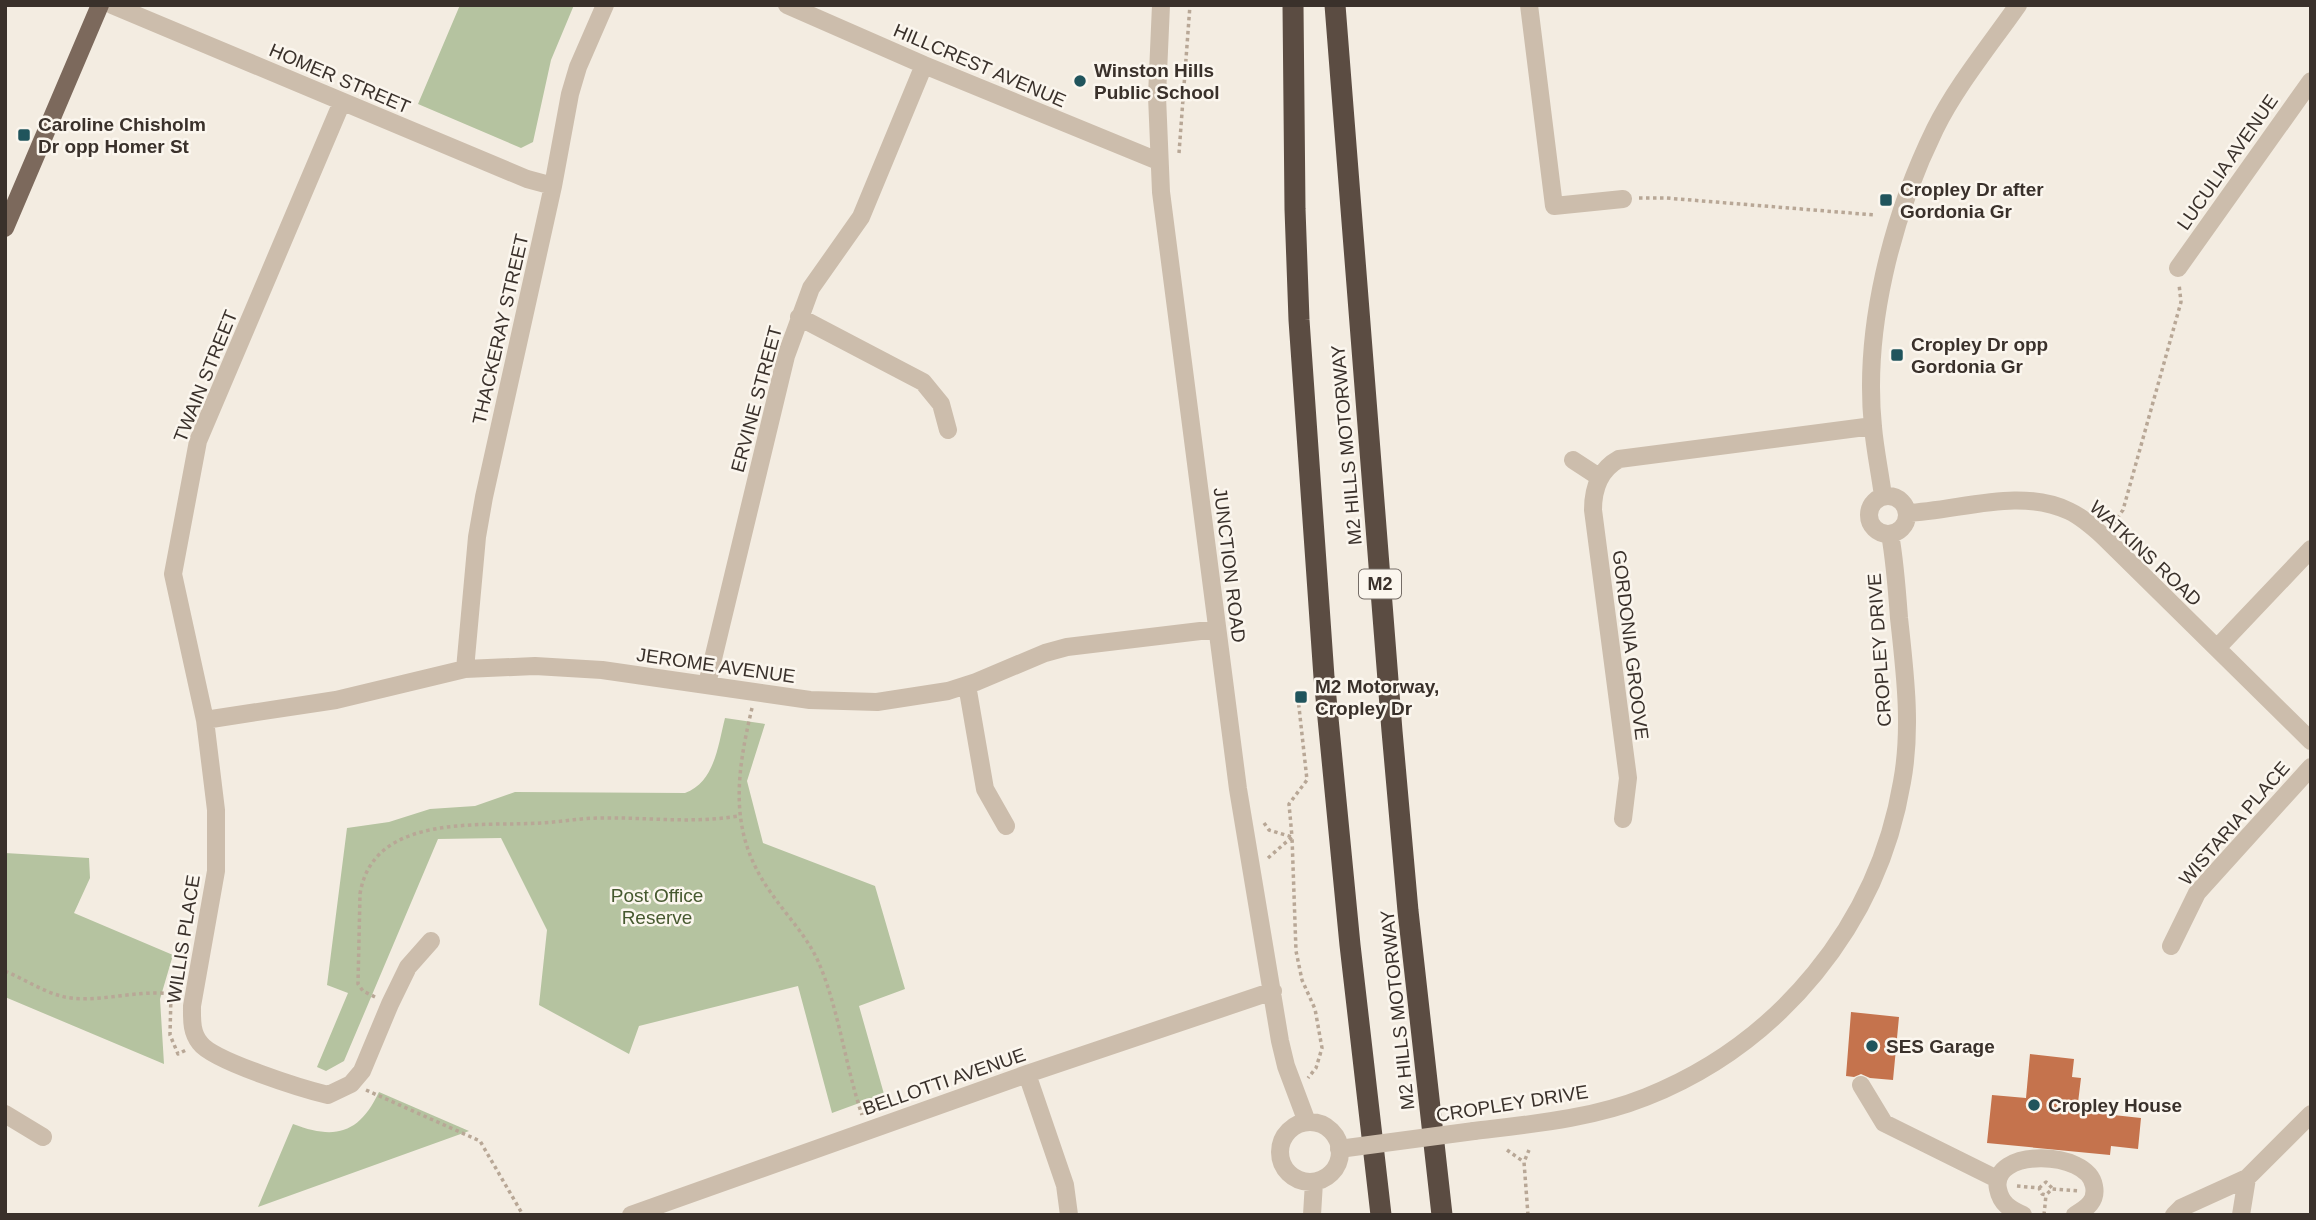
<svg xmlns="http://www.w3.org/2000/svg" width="2316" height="1220" font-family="Helvetica,sans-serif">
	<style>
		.green { fill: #b5c3a0 }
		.building { fill: #c5734d }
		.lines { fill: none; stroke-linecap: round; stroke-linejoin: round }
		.path { stroke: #b8a796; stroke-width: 3.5; stroke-dasharray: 3.5 3.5; stroke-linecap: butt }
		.minor { stroke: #ccbdac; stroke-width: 18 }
		.major { stroke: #7c695c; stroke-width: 18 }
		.highway { stroke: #5b4c42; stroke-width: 21 }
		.minor-bridge { stroke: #ccbdac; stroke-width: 18 }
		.poi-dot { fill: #20545c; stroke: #fbf6ee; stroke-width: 2.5 }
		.labels { text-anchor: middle; stroke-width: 5; stroke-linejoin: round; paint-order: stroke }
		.shield { fill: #fbf6ee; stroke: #746c66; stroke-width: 2 }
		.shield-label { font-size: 18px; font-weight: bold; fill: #3a312b }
		.street-label { font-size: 19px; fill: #3a312b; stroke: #fbf6ee }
		.poi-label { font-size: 19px; font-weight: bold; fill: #3a312b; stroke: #fbf6ee; text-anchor: start }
		.park-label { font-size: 19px; fill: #46592f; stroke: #fbf6ee }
	</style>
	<rect width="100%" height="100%" fill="#f3ece1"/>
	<path class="green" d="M460,5H574L551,60L533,142L521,148L418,104Z
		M725,718L765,724L747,781L763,843L875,886L905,989L859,1006L884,1094L832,1113L798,986L639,1026L629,1054L539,1005L547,930L501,838L438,839L344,1061L326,1071L317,1067L348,993L327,985L347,828L389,822L430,809L475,806L515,792L685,793C715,782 718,745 725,718Z
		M5,853L89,858L90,878L74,913L173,955L160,999L164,1064L5,997Z
		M379,1092L469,1131L258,1207L293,1124C335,1140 359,1134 379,1092Z"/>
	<path class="building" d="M1851,1012L1899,1017L1893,1080L1870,1078L1861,1074L1854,1077L1846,1076Z
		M2030,1054L2074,1059L2072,1077L2081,1078L2077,1111L2141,1118L2138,1149L2111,1146L2110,1155L1987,1143L1992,1095L2026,1098Z"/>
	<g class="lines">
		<path class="path" d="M1179,153L1190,5
			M1639,198H1666L1875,215
			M2113,524L2123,510L2181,302L2179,284
			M752,708C737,772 728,829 767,887C784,913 805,933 818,961C839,1009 845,1065 862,1115
			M1264,823L1269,830L1292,837L1296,951L1302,980L1315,1009L1322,1048L1316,1068L1308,1078
			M1268,858L1292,837L1289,804L1307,780L1298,698L1306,692
			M5,971C24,979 42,991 61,996C92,1005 136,989 171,994L170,1035L178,1054L186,1050
			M375,997L363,991L358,984L360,894C373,812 482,827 541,823C561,822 580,818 600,818C647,817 691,824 738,816
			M366,1090L480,1141L523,1215
			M1507,1150L1524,1162
			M2017,1186L2039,1188L2042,1194L2046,1195L2052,1189L2079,1191
			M2039,1188L2046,1182L2052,1188
			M1528,1215L1524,1162L1529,1150
			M2044,1215L2046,1195"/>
		<path class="minor" d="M112,5L527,179L553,186
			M787,5L924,65L1158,161
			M1161,5L1157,96L1161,192L1238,789L1280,1041L1286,1066L1307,1122
			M1529,5L1554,206L1623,199
			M342,102L198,441L173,574L205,720L216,810V871L192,1006C192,1019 191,1032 200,1043C213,1061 303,1089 328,1095L351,1084L362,1071L390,1004L408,967L431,941
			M2178,268L2311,81
			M799,317L923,382L941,404L948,430
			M1573,460L1599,477
			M1869 515a19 19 0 1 1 38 0a19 19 0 1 1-38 0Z
			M1883,496C1880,473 1875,450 1873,427C1863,329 1892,217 1935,129C1957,85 1990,45 2018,5
			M1907,513C1959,511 2019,487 2069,511C2082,517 2093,527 2104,537L2311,741
			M2217,648L2311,549
			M465,669L477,537L484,497L553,186L570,94L578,67L605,5
			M707,684L786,356L811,288L861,217L924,65
			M967,685L985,789L1006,826
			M205,720L336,700L465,669L535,666L602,670L810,700L877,702L948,691L976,682L1045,653L1067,647L1217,629
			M1623,819L1628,778L1593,510C1593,489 1599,470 1619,459L1873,426
			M2171,946L2197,893L2311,767
			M1027,1074L1065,1185L1069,1215
			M1861,1085L1884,1123L1997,1179
			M5,1114L43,1137
			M1280 1152a30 30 0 1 1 60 0a30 30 0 1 1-60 0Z
			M1474,1131C1532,1124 1591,1119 1646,1097C1779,1044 1878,925 1902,782C1912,728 1905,673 1899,618C1897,590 1895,562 1890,534
			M631,1215L1027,1074L1273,991
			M1312,1215L1314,1182
			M2023,1215C2010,1209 2001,1204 1998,1189C1989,1148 2088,1149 2094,1186C2097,1201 2087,1208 2075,1215
			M2174,1215L2181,1208L2247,1178L2311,1114
			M2241,1215L2247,1178"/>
		<path class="major" d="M5,228L100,5"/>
		<path class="highway" d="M1293,5L1295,209L1299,320L1324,677L1350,945L1381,1215
			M1335,5L1392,731L1408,911L1442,1215"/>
		<path class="minor-bridge" d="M1339,1149L1474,1131"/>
	</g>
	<g class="poi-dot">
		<circle cx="1080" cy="81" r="7"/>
		<rect x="17" y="128" width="14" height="14" rx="3.5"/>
		<rect x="1879" y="193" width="14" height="14" rx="3.5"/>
		<rect x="1890" y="348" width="14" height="14" rx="3.5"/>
		<rect x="1294" y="690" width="14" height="14" rx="3.5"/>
		<circle cx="1872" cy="1046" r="7"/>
		<circle cx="2034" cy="1105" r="7"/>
	</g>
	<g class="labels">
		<rect class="shield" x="1359" y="569.5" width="42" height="29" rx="5"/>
		<g class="shield-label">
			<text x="1380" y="590">M2</text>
		</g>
		<g class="street-label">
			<text transform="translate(980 65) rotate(23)" y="7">HILLCREST AVENUE</text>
			<text transform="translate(340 78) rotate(23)" y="7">HOMER STREET</text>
			<text transform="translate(2227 162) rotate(-55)" y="7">LUCULIA AVENUE</text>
			<text transform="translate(500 329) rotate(-77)" y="7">THACKERAY STREET</text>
			<text transform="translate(205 376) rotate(-68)" y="7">TWAIN STREET</text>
			<text transform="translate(756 399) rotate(-75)" y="7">ERVINE STREET</text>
			<text transform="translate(1346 445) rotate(-95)" y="7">M2 HILLS MOTORWAY</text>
			<text transform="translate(2146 553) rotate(43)" y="7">WATKINS ROAD</text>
			<text transform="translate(1230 565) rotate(83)" y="7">JUNCTION ROAD</text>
			<text transform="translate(1631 645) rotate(83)" y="7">GORDONIA GROOVE</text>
			<text transform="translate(1879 650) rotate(-94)" y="7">CROPLEY DRIVE</text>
			<text transform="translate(716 665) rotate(8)" y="7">JEROME AVENUE</text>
			<text transform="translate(2234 823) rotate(-49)" y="7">WISTARIA PLACE</text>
			<text transform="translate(183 939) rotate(-81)" y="7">WILLIS PLACE</text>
			<text transform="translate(1397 1010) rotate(-96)" y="7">M2 HILLS MOTORWAY</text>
			<text transform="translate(944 1081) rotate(-19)" y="7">BELLOTTI AVENUE</text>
			<text transform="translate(1512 1103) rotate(-9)" y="7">CROPLEY DRIVE</text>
		</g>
		<g class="poi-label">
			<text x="1094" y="77">Winston Hills<tspan x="1094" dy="22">Public School</tspan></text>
			<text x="38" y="131">Caroline Chisholm<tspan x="38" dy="22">Dr opp Homer St</tspan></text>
			<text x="1900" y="196">Cropley Dr after<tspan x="1900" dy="22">Gordonia Gr</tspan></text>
			<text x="1911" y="351">Cropley Dr opp<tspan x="1911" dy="22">Gordonia Gr</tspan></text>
			<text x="1315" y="693">M2 Motorway,<tspan x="1315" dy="22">Cropley Dr</tspan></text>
			<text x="1886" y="1053">SES Garage</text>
			<text x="2048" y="1112">Cropley House</text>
		</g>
		<g class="park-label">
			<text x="657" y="902">Post Office<tspan x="657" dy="22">Reserve</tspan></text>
		</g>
	</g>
	<rect width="2316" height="1220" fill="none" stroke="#3a312b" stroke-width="14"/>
</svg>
